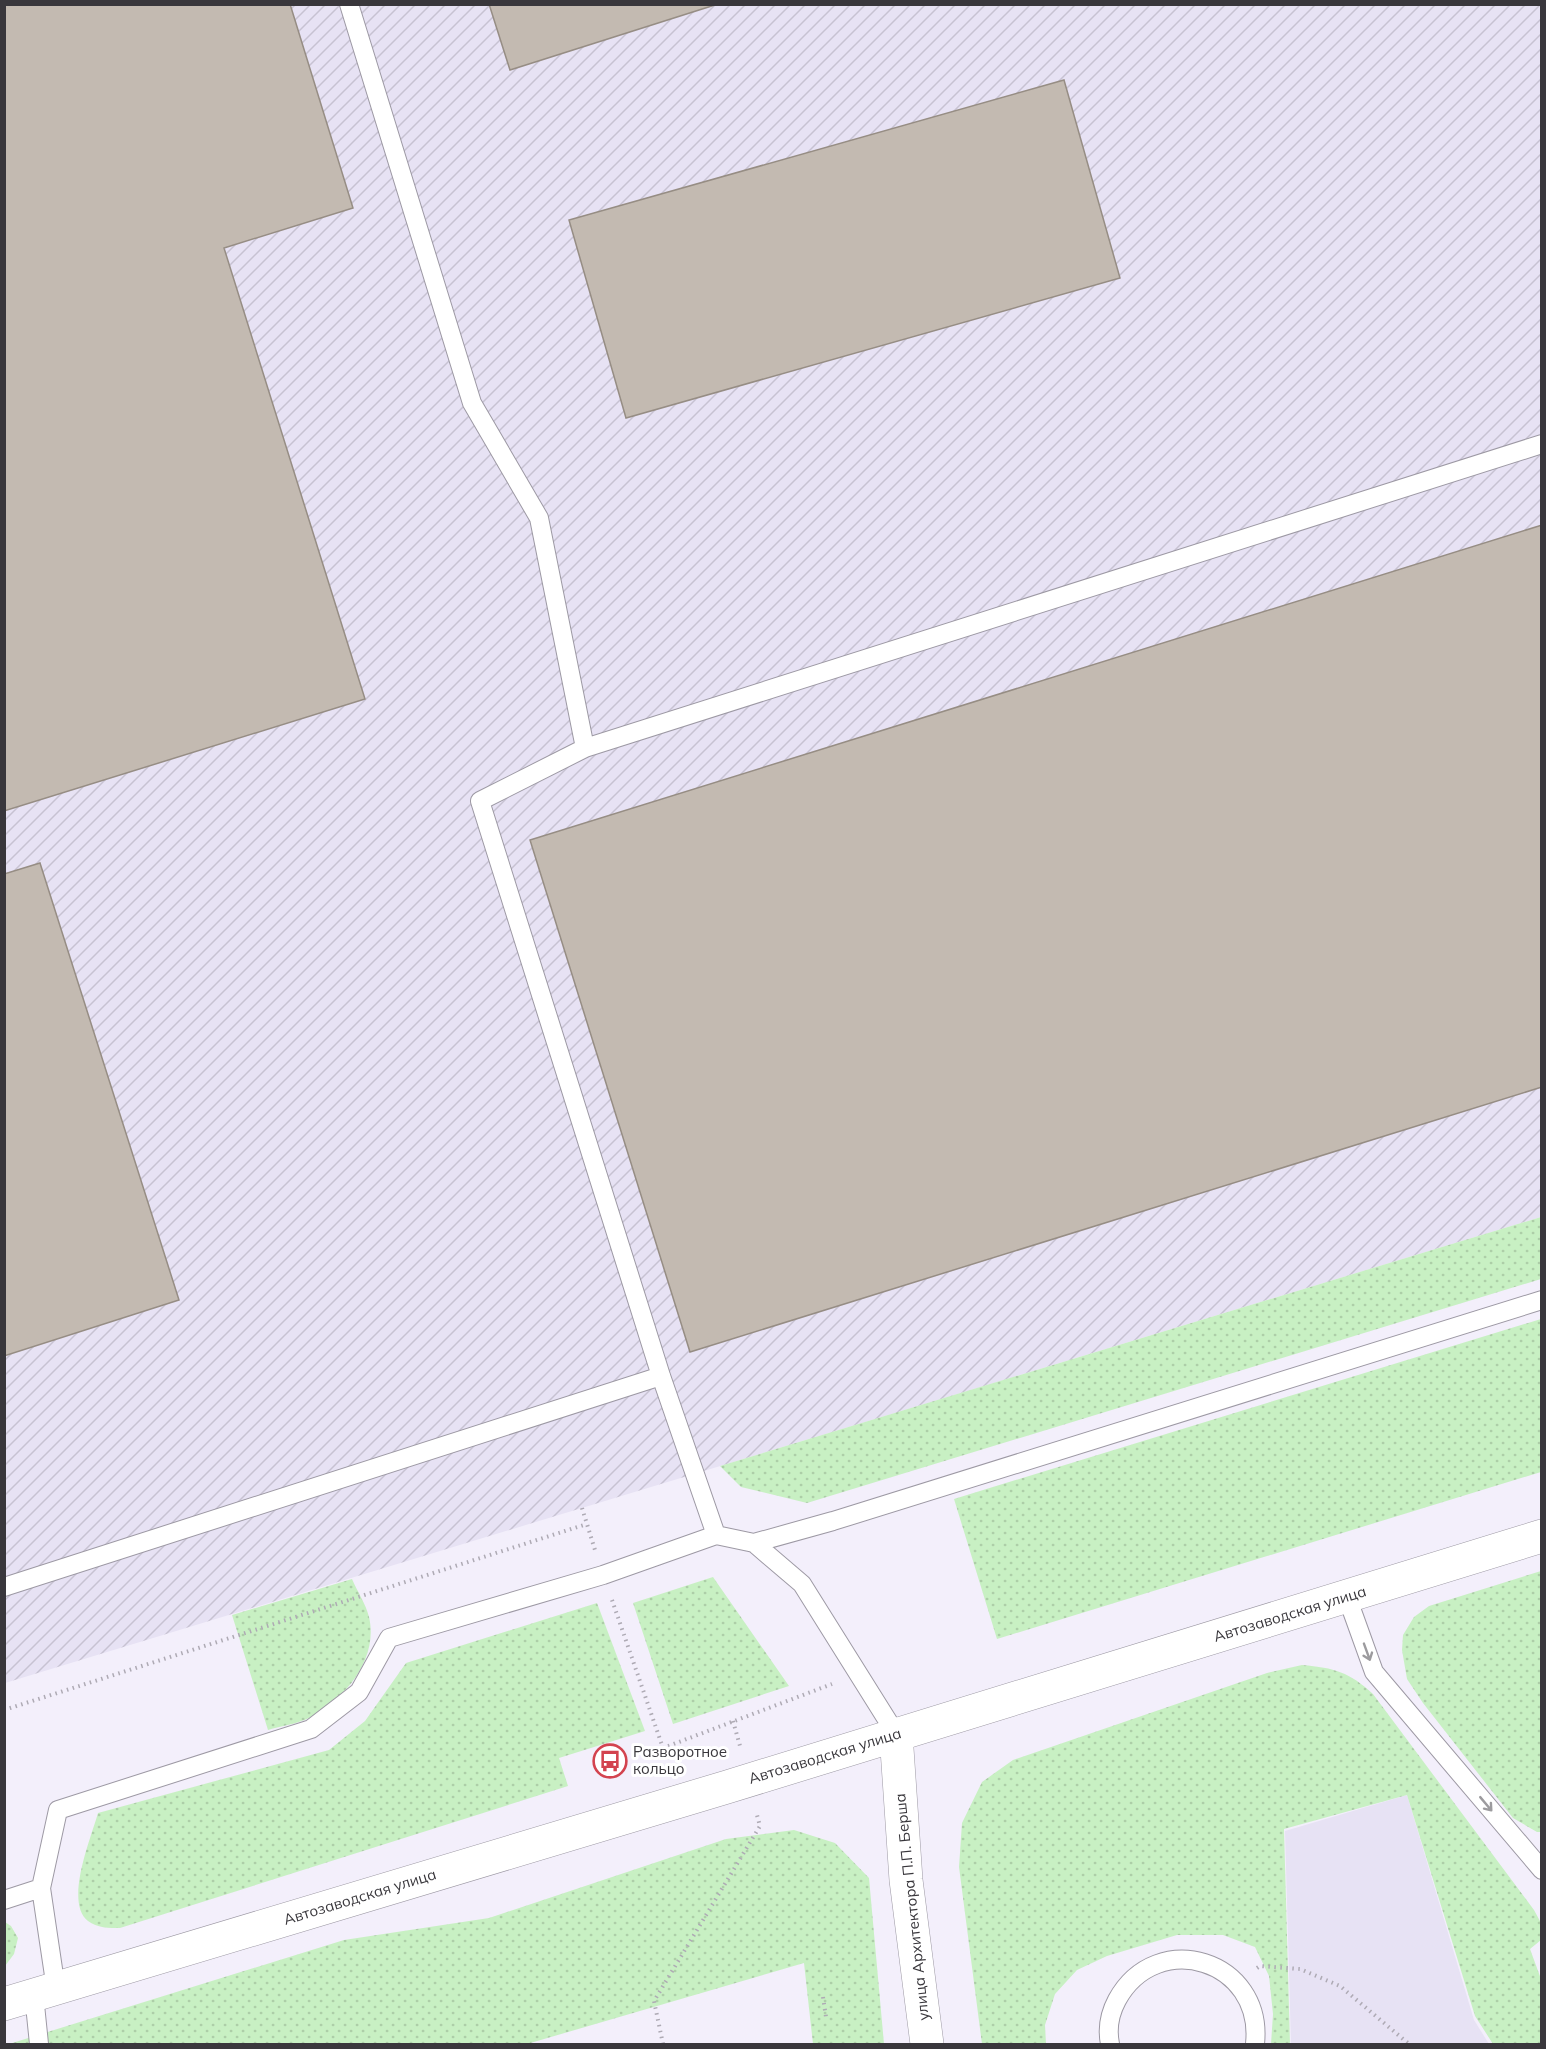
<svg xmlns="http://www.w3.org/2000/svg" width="1546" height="2049" font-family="Mulish,sans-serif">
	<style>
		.built { fill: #e7e2f4 }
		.industrial { fill: url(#industrial-furrows) }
		.grass { fill: url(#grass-dots) }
		.building { fill: #c3bab1; stroke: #968d84; stroke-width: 1.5 }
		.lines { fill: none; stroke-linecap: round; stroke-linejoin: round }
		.service-casing { stroke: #9d99a4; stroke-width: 20 }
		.tertiary-casing { stroke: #9d99a4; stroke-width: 34 }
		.secondary-casing { stroke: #9d99a4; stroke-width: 34 }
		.path { stroke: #aeaab4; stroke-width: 4; stroke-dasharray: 1.5 4.5; stroke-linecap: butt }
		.service { stroke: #fff; stroke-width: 18 }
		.tertiary { stroke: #fff; stroke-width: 33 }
		.secondary { stroke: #fff; stroke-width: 33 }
		.oneway { stroke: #9c9b9e }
		.labels { text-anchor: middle; stroke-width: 6; stroke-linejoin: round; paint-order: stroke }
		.street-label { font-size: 15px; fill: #39373c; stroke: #fff }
		.poi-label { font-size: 15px; fill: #39373c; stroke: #fff; text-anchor: start }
	</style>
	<defs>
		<pattern id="industrial-furrows" width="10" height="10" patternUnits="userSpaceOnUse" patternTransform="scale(1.5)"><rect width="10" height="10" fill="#e7e2f4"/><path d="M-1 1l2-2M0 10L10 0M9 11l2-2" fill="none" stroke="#c7c2d2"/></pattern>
		<pattern id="grass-dots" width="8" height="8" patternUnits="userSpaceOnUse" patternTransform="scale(1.5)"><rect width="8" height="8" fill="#c8f0c3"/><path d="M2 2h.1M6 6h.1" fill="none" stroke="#adcea8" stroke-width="1.8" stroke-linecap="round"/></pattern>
	</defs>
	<rect width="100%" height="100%" fill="#f3effb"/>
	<path class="built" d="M1407,1795L1474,2020L1489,2044H1291L1285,1831Z"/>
	<path class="industrial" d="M5,5H1541V1217L5,1683Z"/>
	<path class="grass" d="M1541,1217V1279L807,1503L741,1487L720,1466Z
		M1541,1319V1472L997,1639L954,1499Z
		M1541,1571L1542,1832H1537L1513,1818L1423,1703L1407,1679L1402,1650L1403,1635L1414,1617L1429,1606Z
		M713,1577L789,1686L673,1724L633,1603Z
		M352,1579C357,1591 366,1604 369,1617C379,1660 344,1700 309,1718C297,1724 281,1726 268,1730L232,1615Z
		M597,1603L645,1731L559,1758L568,1786L120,1928C109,1928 97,1928 88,1921C64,1902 91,1838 98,1813L329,1750L365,1721L406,1663Z
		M1302,1665C1335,1668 1349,1672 1373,1694L1534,1910L1541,1923V1940L1530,1949L1541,1979V2044H1493L1475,2016L1407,1795L1284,1829L1290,2044H1271L1273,2014L1269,1976L1255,1947L1223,1935H1177L1107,1956L1077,1970L1055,1994L1045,2025L1046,2044H982L959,1867L962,1823L982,1782L1013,1760L1267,1673Z
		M794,1830L835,1843L869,1878L884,2044H813L804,1963L527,2044H9L344,1940L489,1918L726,1839Z
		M5,1922L11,1926L18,1938L14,1954L5,1966Z"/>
	<path class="building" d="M4,4H290L353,208L224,248L365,699L4,811Z
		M489,4H718L510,70Z
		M1064,80L1120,278L626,418L569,220Z
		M1542,525V1087L690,1352L530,840Z
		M40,863L179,1300L4,1356V874Z"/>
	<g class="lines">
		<g class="service-casing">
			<path id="service" d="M349,4L472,403L539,518L585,748L480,801L661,1376L716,1535L754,1543L802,1584L896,1734
				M585,748L1542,444
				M754,1543L833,1521L1542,1300
				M4,1587L661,1376
				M1347,1597L1374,1672L1542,1870
				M41,1888L58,1810L311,1729L359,1692L389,1638L603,1575L716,1535
				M4,1900L41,1888L56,1989
				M34,1995L39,2044
				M1110,2044C1107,2029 1110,2013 1117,2000C1157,1927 1264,1960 1255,2044"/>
		</g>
		<g class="tertiary-casing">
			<path id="tertiary" d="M896,1734L906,1880L927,2044"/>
		</g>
		<g class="secondary-casing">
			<path id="secondary" d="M4,2004L727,1787L1542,1536"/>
		</g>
		<path class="path" d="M582,1508L595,1550
			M612,1600L663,1748L832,1684
			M4,1710L587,1524
			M733,1721L740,1746
			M1257,1968L1260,1966L1300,1969L1340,1986L1409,2044
			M823,1997L826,2017
			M663,2044L654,2001L760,1826L757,1815"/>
		<use href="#service" class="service"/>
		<use href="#tertiary" class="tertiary"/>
		<use href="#secondary" class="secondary"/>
	</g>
	<defs><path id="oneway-shaft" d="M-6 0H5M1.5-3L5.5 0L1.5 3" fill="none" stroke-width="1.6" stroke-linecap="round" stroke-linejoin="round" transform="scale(1.5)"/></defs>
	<g class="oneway">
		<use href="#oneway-shaft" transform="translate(1367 1652) rotate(70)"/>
		<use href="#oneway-shaft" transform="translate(1486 1804) rotate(50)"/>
	</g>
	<defs>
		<g id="bus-ring" transform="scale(1.725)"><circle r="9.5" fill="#fff" stroke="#d3434f" stroke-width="1.5"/><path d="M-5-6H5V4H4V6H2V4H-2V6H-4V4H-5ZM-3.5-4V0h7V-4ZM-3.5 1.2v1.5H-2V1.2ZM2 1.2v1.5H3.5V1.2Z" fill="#d3434f"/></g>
	</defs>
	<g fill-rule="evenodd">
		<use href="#bus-ring" x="610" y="1761"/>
	</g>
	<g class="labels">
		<g class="street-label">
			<text transform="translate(1290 1614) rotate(-17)" y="5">Автозаводская улица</text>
			<text transform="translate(825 1756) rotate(-17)" y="5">Автозаводская улица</text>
			<text transform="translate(360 1897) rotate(-17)" y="5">Автозаводская улица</text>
			<text transform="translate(912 1907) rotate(-96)" y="5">улица Архитектора П.П. Берша</text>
		</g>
		<g class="poi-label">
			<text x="633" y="1757">Разворотное<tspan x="633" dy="17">кольцо</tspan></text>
		</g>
	</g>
	<rect width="1546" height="2049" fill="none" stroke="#39373c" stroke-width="12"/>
</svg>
